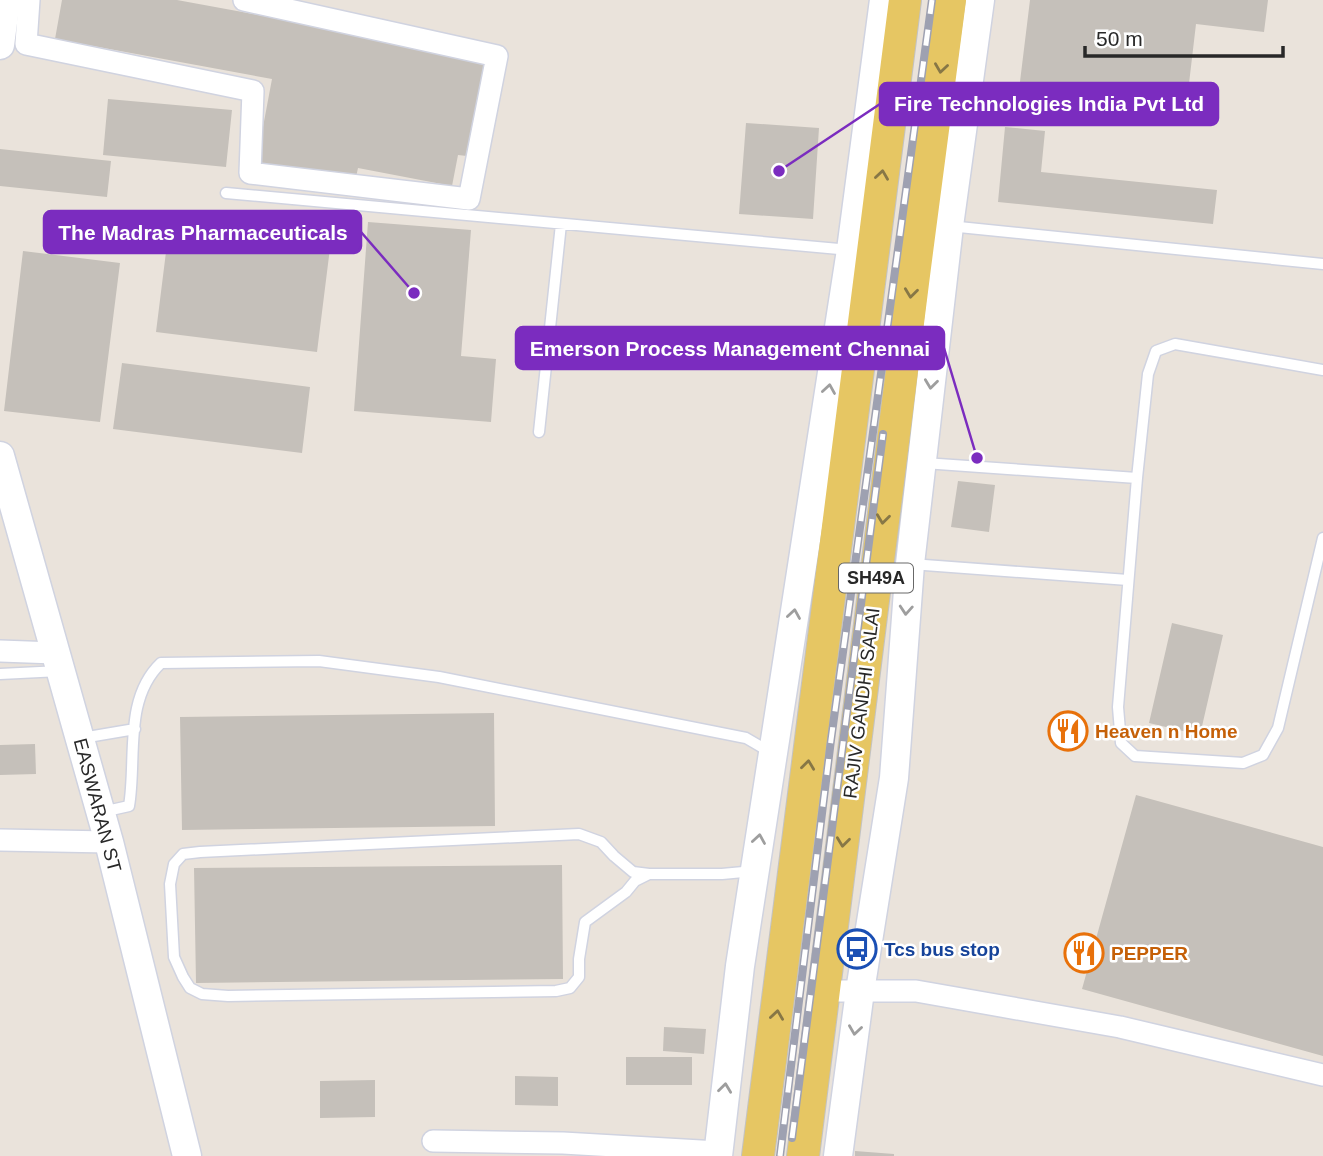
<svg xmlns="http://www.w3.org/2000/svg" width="1323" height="1156" font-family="Helvetica,sans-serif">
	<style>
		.building { fill: #c5c0ba }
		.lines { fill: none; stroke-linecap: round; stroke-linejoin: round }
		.lane-casing { stroke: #d0d3e0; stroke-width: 13 }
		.street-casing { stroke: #d0d3e0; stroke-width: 24 }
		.secondary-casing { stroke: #d0d3e0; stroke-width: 31 }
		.primary-casing { stroke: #c3c3c3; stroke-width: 34 }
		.lane { stroke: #fff; stroke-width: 10 }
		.street { stroke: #fff; stroke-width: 21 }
		.secondary { stroke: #fff; stroke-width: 28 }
		.primary { stroke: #e6c663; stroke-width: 32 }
		.rail-casing { stroke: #9ea1b1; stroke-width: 8 }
		.rail { stroke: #fff; stroke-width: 5; stroke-dasharray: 16; stroke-linecap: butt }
		.oneway { stroke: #877746 }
		.oneway2 { stroke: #9e9e9e }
		.labels { text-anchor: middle; stroke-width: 5; stroke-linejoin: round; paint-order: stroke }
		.shield { fill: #fff; stroke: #686868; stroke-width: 2 }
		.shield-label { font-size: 18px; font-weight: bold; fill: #282828 }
		.street-label { font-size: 19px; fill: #282828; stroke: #fff }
		.food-label { font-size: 19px; font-weight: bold; fill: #c56008; stroke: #fff; text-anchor: start }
		.transit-label { font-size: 19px; font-weight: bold; fill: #164399; stroke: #fff; text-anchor: start }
		.leader { fill: none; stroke: #7b2cbf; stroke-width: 2.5 }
		.callout-dot { fill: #7b2cbf; stroke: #fff; stroke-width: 2.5 }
		.callout { fill: #7b2cbf; stroke: #7b2cbf; stroke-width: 2.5 }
		.callout-label { font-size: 21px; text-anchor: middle; font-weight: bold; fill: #fff }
	</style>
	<rect width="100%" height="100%" fill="#eae3db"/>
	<path class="building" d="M62,0H177L486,57L467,156L458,155L452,186L358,168L355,182L256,164L272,79L55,39Z
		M1030,0H1268L1264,32L1196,24L1184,126L1017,106Z
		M108,99L232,110L226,167L103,155Z
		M746,123L819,128L813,219L739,214Z
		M1005,127L1045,131L1041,172L1217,190L1213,224L998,202Z
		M0,149L111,161L107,197L0,186Z
		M171,212L332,232L317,352L156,332Z
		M368,222L471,230L461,356L496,359L491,422L354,411Z
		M23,251L120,263L100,422L4,411Z
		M122,363L310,387L302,453L113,429Z
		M958,481L995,485L989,532L951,527Z
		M1172,623L1223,635L1200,735L1149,723Z
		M494,713L495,826L182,830L180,717Z
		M35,744L36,774L0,775V745Z
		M1136,795L1323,847V1056L1082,989Z
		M562,865L563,979L196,983L194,868Z
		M664,1027L706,1029L704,1054L663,1051Z
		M626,1057H692V1085H626Z
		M515,1076L558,1077V1106L515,1105Z
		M375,1080V1117L320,1118V1081Z
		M855,1151L894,1154V1156H855Z"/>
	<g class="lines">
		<g class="lane-casing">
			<path id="lane" d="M226,193L850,250
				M949,226L1323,264
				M1323,370L1175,344L1156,351L1148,374L1137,478L1118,707L1121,743L1135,756L1243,763L1263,755L1278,728L1323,538
				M539,432L561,224
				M924,463L1137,478
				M911,564L1128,580
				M0,674L60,671
				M82,738L135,729
				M102,812L129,806C137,759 123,699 161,663L319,661L439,677L746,738L770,752
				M649,874L635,881L626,892L585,922L579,959V977L570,988L556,991L228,996L202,994L190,988L183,977L174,957L170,884L174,864L183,854L200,852L579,834L601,842L614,856L633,872L649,874H722L754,871"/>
		</g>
		<g class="street-casing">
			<path id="street" d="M29,0L26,44L253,91L250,173L469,199L497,56L244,0
				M0,651L55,653
				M0,840L109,842
				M825,991H916L1120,1027L1323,1075
				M433,1141L563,1143L718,1152"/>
		</g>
		<g class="secondary-casing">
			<path id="secondary" d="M0,45L6,0
				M0,456L109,842L187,1156
				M718,1156L740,966L851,250L884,0
				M838,1156L860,991L894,778L910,564L949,226L980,0"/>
		</g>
		<g class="primary-casing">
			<path id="primary" d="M758,1156C809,771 854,385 905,0
				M803,1156L915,267L950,0"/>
		</g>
		<use href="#lane" class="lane"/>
		<use href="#street" class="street"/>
		<use href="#secondary" class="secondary"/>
		<use href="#primary" class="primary"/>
		<g class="rail-casing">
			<path id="rail" d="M792,1138L883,434
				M780,1156L831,740L932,0"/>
		</g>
		<use href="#rail" class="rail"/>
	</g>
	<defs><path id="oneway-chevron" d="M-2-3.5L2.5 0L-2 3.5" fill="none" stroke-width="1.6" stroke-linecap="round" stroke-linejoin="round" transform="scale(1.75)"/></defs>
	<g class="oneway">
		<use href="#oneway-chevron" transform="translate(941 68) rotate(98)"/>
		<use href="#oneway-chevron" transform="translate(882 175) rotate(-82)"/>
		<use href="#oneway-chevron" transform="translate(911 293) rotate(97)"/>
		<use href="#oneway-chevron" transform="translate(883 519) rotate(97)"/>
		<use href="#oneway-chevron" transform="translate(808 765) rotate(-83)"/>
		<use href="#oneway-chevron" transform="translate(843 842) rotate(97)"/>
		<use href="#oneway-chevron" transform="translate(777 1015) rotate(-82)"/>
	</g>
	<g class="oneway2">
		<use href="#oneway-chevron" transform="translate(931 384) rotate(97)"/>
		<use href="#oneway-chevron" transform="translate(829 389) rotate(-81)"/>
		<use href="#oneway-chevron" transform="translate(906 610) rotate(94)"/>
		<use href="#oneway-chevron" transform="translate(794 614) rotate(-81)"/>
		<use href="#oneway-chevron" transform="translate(759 839) rotate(-81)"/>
		<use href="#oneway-chevron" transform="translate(855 1030) rotate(98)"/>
		<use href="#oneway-chevron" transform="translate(725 1088) rotate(-83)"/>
	</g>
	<defs>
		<g id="restaurant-ring" transform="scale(2.0125)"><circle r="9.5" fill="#fff" stroke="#e8710a" stroke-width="1.5"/><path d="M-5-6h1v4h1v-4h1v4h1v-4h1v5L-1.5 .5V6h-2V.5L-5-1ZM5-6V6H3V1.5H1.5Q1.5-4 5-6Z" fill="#e8710a"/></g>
		<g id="bus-ring" transform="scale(2.0125)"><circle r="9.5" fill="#fff" stroke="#1a4fb4" stroke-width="1.5"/><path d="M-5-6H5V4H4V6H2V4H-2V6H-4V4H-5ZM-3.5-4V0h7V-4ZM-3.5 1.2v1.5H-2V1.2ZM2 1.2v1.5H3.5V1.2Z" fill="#1a4fb4"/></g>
	</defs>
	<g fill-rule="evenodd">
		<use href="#restaurant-ring" x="1068" y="731"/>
		<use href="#bus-ring" x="857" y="949"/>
		<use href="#restaurant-ring" x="1084" y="953"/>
	</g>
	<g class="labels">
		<rect class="shield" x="839" y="563.5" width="74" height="29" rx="5"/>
		<g class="shield-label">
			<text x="876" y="584">SH49A</text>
		</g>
		<g class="street-label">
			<text transform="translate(861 703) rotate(-83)" y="7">RAJIV GANDHI SALAI</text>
			<text transform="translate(98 805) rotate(75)" y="7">EASWARAN ST</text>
		</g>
		<g class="food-label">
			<text x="1095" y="738">Heaven n Home</text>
			<text x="1111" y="960">PEPPER</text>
		</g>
		<g class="transit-label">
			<text x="884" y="956">Tcs bus stop</text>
		</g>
	</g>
	<path class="leader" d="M779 171L880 104M414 293L361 232M977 458L944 348"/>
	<g class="callout-dot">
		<circle cx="779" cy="171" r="7"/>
		<circle cx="414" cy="293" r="7"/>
		<circle cx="977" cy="458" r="7"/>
	</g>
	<g class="callout">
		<rect x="880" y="83" width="338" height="42" rx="7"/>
		<rect x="44" y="211" width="317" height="42" rx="7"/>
		<rect x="516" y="327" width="428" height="42" rx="7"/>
	</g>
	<g class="callout-label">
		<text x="1049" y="111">Fire Technologies India Pvt Ltd</text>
		<text x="203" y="240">The Madras Pharmaceuticals</text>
		<text x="730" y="356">Emerson Process Management Chennai</text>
	</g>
	<path d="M1085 46v10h198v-10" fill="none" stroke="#282828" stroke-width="3.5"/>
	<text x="1096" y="46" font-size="21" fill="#282828" stroke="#ffffff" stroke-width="5" paint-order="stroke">50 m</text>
</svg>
